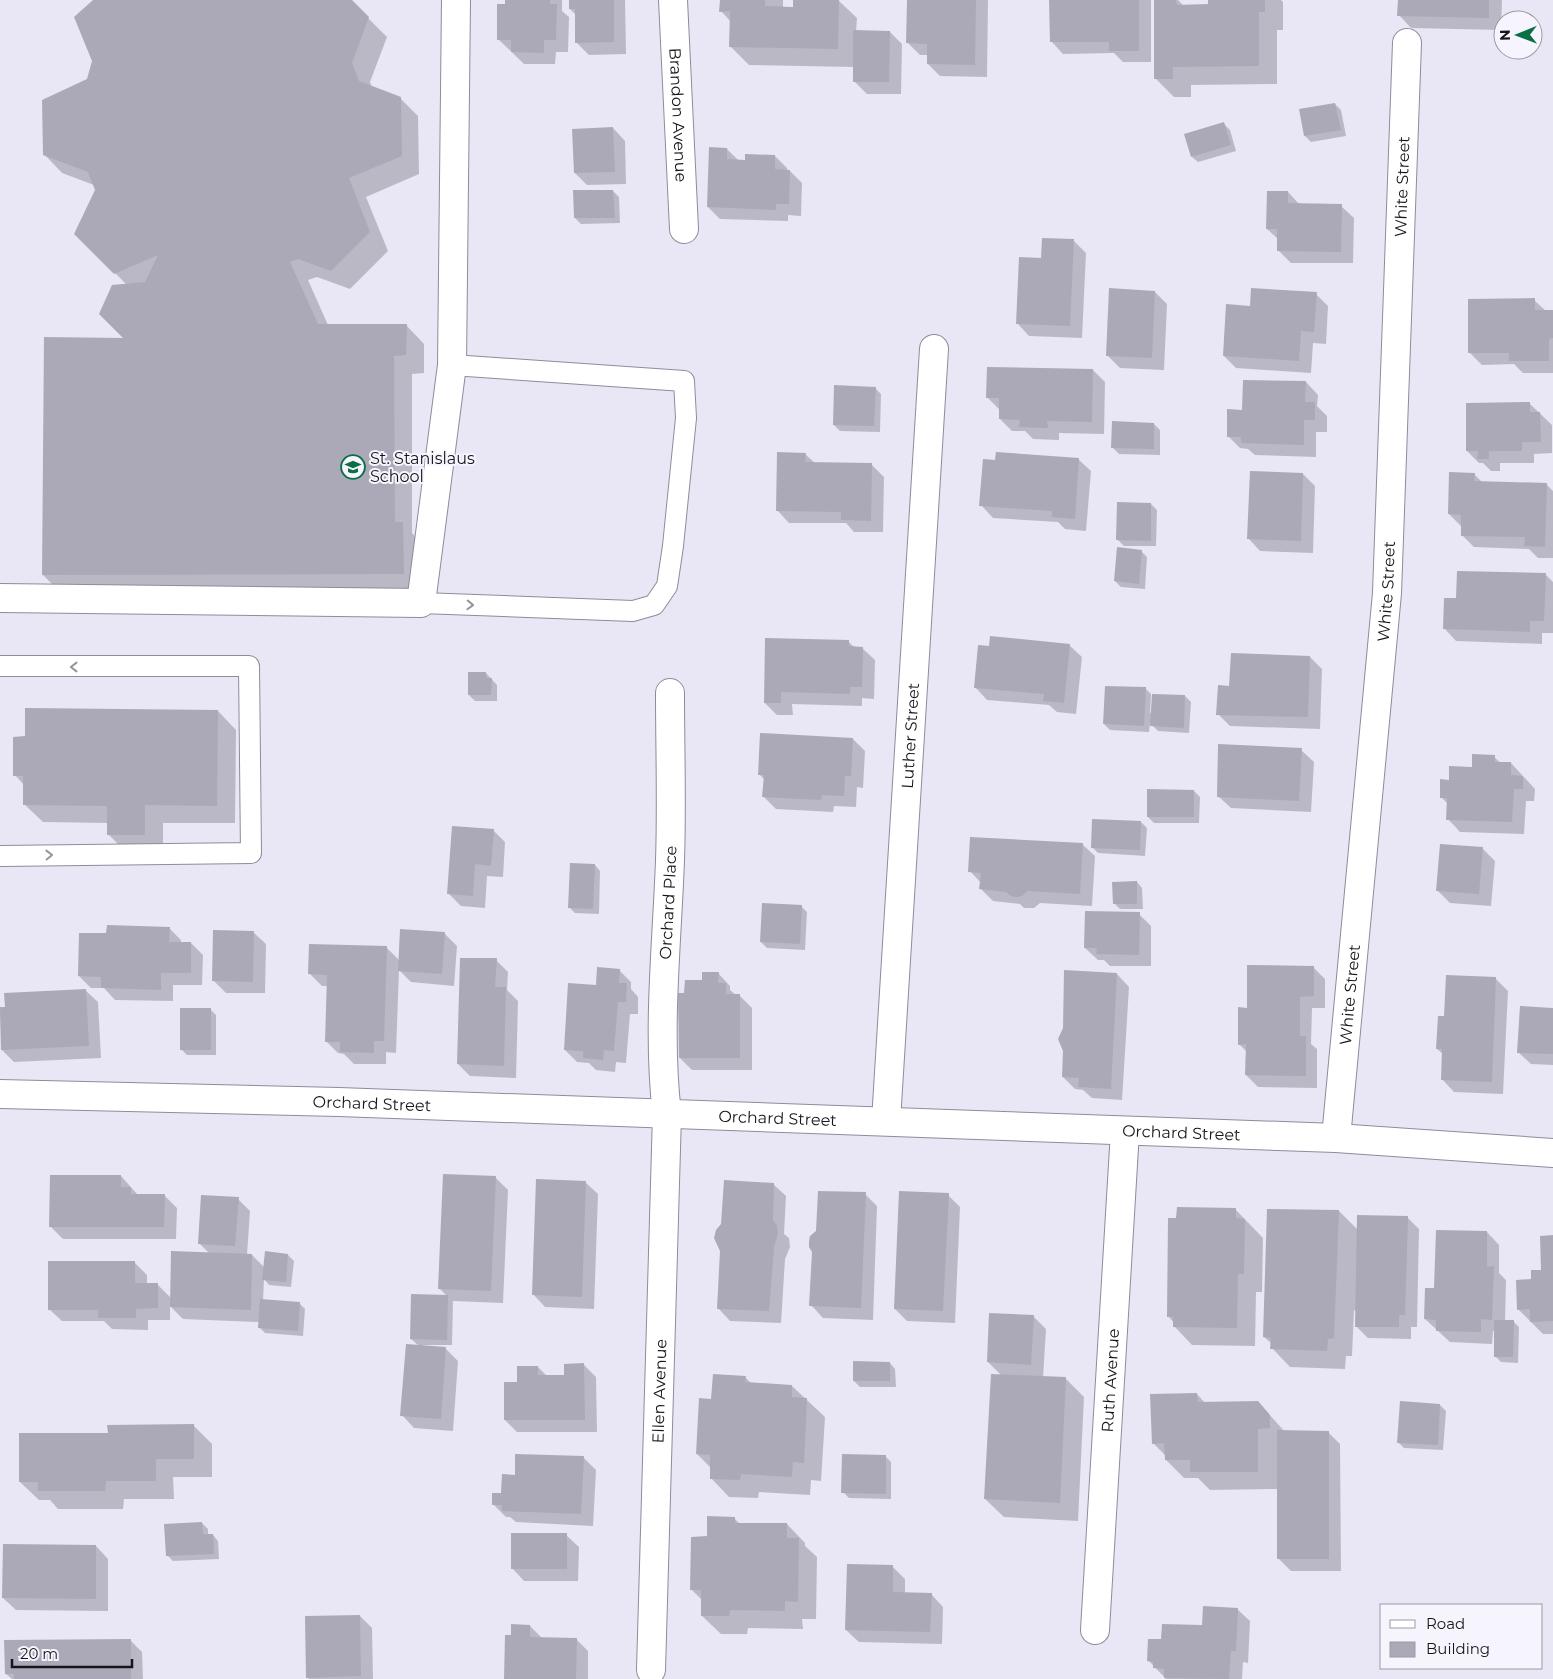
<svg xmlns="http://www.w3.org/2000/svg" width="1553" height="1679" font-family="Montserrat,sans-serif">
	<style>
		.shadow { fill: #0003 }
		.building { fill: #aba9b7 }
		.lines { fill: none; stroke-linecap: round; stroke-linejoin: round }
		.lane-casing { stroke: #8e8c9a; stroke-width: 22 }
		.street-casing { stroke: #8e8c9a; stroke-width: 30 }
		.lane { stroke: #fff; stroke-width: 20 }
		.street { stroke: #fff; stroke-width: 28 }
		.oneway { stroke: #969698 }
		.labels { text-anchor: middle; stroke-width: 4; stroke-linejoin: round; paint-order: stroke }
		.street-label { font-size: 16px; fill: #16151a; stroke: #f6f5fe }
		.poi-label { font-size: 16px; fill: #16151a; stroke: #f6f5fe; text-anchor: start }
	</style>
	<rect width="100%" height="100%" fill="#e9e7f6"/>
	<path class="shadow" d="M95,0H350L387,37L370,82L372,87L400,98L418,116L419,174L366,197L388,251L350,289L317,277L308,280L328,325H406L424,344V373L412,374V533L420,541L422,592L61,593L43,575L126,339L127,285L76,234L97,190L94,185L62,173L44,154L88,80L94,61Z
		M507,0H562V11L569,17L568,52H556L555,64H524L498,39Z
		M570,0H625L626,54L589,55L577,43L576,15L570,9Z
		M721,0H783V8H795V0H838L857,18L856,32H890L902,44L901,94H867L854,81V67L749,65L731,47V22L721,11Z
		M908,0H988L987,77L940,76L928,64V55H920L908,43Z
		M1051,0H1151V62H1123L1114,53L1063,54L1051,41Z
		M1155,0H1178L1184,6L1209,5V0H1281L1283,2V30H1277V84L1191,85V97H1174L1156,79Z
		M1399,0H1502L1501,30L1411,28L1399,15Z
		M1335,104L1341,110L1346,136L1311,142L1305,136Z
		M1224,124L1230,130L1236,151L1198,162L1192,157Z
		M613,128L625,141L626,184L587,185L575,173Z
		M727,149L738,160L747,161L775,156L787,168V171H790L802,183L801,216L788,215V221L720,219L708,207Z
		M613,191L619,197L620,223L581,224L575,218Z
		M1288,192L1300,205L1341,206L1354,218L1353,263H1291L1278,250L1279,240L1267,229Z
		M1074,241L1086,253L1082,338L1029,336L1017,323Z
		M1155,292L1167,304L1164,370L1120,368L1108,356Z
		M1316,294L1328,306L1326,344L1313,343L1311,373L1236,368L1224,356L1251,307Z
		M1534,300L1546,311H1553V373H1523L1514,364L1482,365L1469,352Z
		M1093,370L1105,382L1104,434L1059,433V440L1033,439L1025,431H1012L1000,419V410L987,397Z
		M1306,382L1318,395L1317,406L1327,416V432H1316V457L1255,455L1248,449L1240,448L1228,436L1244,411Z
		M875,388L881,394L880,432L840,431L834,425Z
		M1529,403L1552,425V453L1534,454V463H1500V471H1491L1483,463H1479L1467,451Z
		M1154,424L1160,430V455L1119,454L1113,448Z
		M805,454L815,463L872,465L884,477L883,532H854L846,523H789L777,510Z
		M1078,459L1091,471L1086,531L1065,529L1058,522L993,518L981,505Z
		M1303,474L1315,486L1313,553L1260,551L1248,538Z
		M1474,474L1483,483L1546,484L1553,491V558H1538L1529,549L1474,547L1462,535L1461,526L1449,514Z
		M1151,504L1157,510L1156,546H1124L1118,540Z
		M1141,551L1147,557L1145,589L1121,587L1115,581Z
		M1546,575L1553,582V633H1542V644L1456,641L1444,628L1458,600Z
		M848,641L855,648H862L875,660L874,699L862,698V706L792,704L793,715H777L765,703Z
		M1069,645L1082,657L1076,714L1057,712L1049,705L987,700L975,687L990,648Z
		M1310,657L1322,669L1320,729L1230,726L1218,714Z
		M486,673L497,685V701H475L469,695Z
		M1145,688L1151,694L1150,713L1185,696L1191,702L1189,733L1158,731L1150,723L1149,732L1110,730L1104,724Z
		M218,711L236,730L235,823H163V853H127L108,834L109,823L43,822L24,804V785L15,775Z
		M853,739L865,751L863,788L857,787L856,807L834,806L833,812L776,809L764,797L765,780L759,774Z
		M1301,750L1314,762L1311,812L1231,808L1218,796Z
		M1494,757L1501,763H1511L1535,789L1534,801H1526L1524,834L1460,832L1448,819V804L1441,797L1450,781Z
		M1194,791L1200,797L1199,823H1154L1148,817Z
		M1141,822L1147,828L1145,856L1098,853L1092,847Z
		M493,830L505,842L503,877L487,876L485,908L461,906L449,894Z
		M1082,844L1095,856L1092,906L1040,903L1034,908H1024L1020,904L993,901L981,889V883L970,871Z
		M1482,848L1495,861L1491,906L1450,903L1437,890Z
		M595,865L600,871L599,914L575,913L569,907Z
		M1137,882L1142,888L1143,909H1120L1114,903Z
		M801,906L807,912L805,950L767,948L761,942Z
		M1139,914L1151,926V966H1110L1104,960H1098L1085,948Z
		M169,928L181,940V943H191L203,955L202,985H173V1001L115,1000L104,988H91L79,976L107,935Z
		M253,932L266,944L265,993H226L213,980Z
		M445,934L457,946L454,986L411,982L399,970L396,1053L386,1052V1064H354L344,1054L338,1053L326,1041L328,986H322L310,974L387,948L400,961Z
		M496,960L508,972L507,990L518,1001L516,1078L470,1076L458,1064Z
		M1313,967L1325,979V1008H1312L1311,1044L1317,1049V1088L1258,1087L1246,1075L1247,1052L1239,1044L1248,1009Z
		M619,970L631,982V989L638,997V1014H630L626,1063L616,1062L615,1072L596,1070L589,1063L577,1062L565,1050L597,986Z
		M718,973L730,986V990L736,995H739L752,1008V1070H692L680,1058L686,994L703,981Z
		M1117,974L1129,987L1122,1100L1092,1098L1083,1090L1075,1089L1063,1077Z
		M1496,979L1508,991L1503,1094L1454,1092L1442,1079L1443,1054L1437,1049L1445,1017Z
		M85,990L98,1002L101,1058L14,1062L2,1050L0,1009Z
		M210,1009L216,1015V1055H187L181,1049Z
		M1553,1009V1065L1531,1064L1518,1052Z
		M121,1176L138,1195H164L177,1208L176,1239H63L50,1226Z
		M496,1178L508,1190L503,1303L453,1301L452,1345H423V1347L446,1349L458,1361L453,1431L414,1428L402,1415L419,1346L411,1339L447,1296L439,1288Z
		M585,1182L598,1194L594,1309L545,1307L533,1294Z
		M773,1184L786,1196L784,1234L789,1238L790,1247L785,1259L781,1323L730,1321L718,1308L721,1250Z
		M865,1194L877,1206L873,1320L823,1318L811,1305Z
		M948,1195L960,1207L955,1323L907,1321L895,1309Z
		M238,1199L250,1211L247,1255H252L265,1268L288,1255L294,1261L291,1287L269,1285L264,1279L263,1301L299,1303L305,1309L303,1336L265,1333L259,1327V1322L183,1319L170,1306V1320H148V1330L112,1329L104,1321H62L49,1309L135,1263L147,1275V1284H157L171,1298L210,1254L199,1243Z
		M1236,1210L1263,1238L1262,1292H1256L1255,1346L1192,1345L1174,1326V1323L1168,1316Z
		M1339,1211L1358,1230L1407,1217L1419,1229L1417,1327H1411V1339L1368,1338L1356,1326V1311L1354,1310L1352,1356H1346L1345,1369L1290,1367L1272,1348V1344L1264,1337Z
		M1487,1232L1499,1245V1273L1506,1280L1505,1321H1513L1519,1327L1518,1363L1501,1362L1495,1356V1331H1493L1492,1344L1450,1342L1425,1319Z
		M1553,1237V1334H1543L1518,1309L1532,1280L1542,1271Z
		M1034,1317L1046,1329L1043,1378L1066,1379L1084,1397L1078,1521L1004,1517L985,1499L1002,1376L988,1362Z
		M890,1363L895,1369L896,1387H860L854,1381Z
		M584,1365L596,1377L597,1432H517L505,1420L538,1367L547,1376H565Z
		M745,1377L752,1384L792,1386L825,1417L821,1481L811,1480L810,1495L759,1492L758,1498L729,1497L711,1478V1468L697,1454Z
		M1197,1394L1206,1404L1258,1402L1285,1432H1328L1340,1444L1341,1571H1291L1278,1558V1489L1210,1490L1198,1478H1184L1166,1460V1456L1153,1443Z
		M1440,1405L1446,1411L1443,1450L1404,1448L1398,1442Z
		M194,1426L212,1444V1477H173L174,1499H124L123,1509H58L50,1500H39L20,1482L109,1434Z
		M885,1456L891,1462V1499L849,1498L843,1492Z
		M584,1458L596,1470L593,1526L516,1522L510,1517H506L493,1504L516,1476Z
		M734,1518L740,1524H787L805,1543V1546L817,1557L816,1619H802L803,1629L748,1628L747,1634H721L702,1616L703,1601L691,1589Z
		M202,1523L208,1529V1535H213L218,1541L219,1559L173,1561L167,1555Z
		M566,1535L579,1547L578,1581H524L512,1568Z
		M96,1546L108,1559V1611L16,1610L3,1598Z
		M892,1566L905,1579V1594H931L943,1607L942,1644L859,1642L846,1630Z
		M1237,1609L1250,1621L1248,1663L1243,1662L1242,1679H1166L1149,1661L1162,1641L1203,1626Z
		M360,1616L372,1628L373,1679H309L308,1677Z
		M530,1626L542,1638L576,1639L588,1651V1679H505L512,1636Z
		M130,1640L142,1652L143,1679H12L6,1674Z"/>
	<path class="building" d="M93,0H352L369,17L352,63L359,81L401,97L402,156L349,178L370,232L331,271L298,259L290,262L318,324H407L406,355L394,356L395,522H403L404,574L42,575L44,337L123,338L99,314L112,285L145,282L158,255L114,274L74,234L95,190L88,172L43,155L42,100L87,79L92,61L74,17Z
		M505,0H550V4H557L556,40H544V53L511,52V40H497V4H505Z
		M569,0H614V42L575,43V9H569Z
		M720,0H765V6L793,7V0H839L838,49L729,47L730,11L719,12Z
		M907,0H976L975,65L927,64V44L906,43Z
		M1049,0H1139V51H1109V42H1050Z
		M1154,0H1176L1177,5L1208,4V0H1265V12H1259V66L1173,67V79H1154Z
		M1398,0H1489V18L1397,16Z
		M853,30L890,31L889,82H853Z
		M1335,103L1341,130L1304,136L1299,109Z
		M1224,122L1231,145L1191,157L1184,134Z
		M613,127L615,172L574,173L572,129Z
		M709,147L727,148V159L745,160V154L775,155V169L790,170L789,204H776V210L707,207Z
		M573,190H613L615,218H574Z
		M1267,191H1288V203L1342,204L1341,252L1277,251V229H1266Z
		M1042,238L1074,239L1070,326L1016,324L1019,257L1041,258Z
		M1109,288L1155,291L1152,358L1106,356Z
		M1251,288L1317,292L1314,332L1301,331L1299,361L1223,356L1226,304L1250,306Z
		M1535,298V310H1553V338L1549,339V361H1509V353H1468V299Z
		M987,367L1093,369L1092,422L1047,421L1048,428L1019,427L1020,420L999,419V398H986Z
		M1243,380L1306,381L1305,402H1315V420H1304V445L1241,443V437H1227V409L1242,410Z
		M834,385L876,387L874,426L833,425Z
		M1530,402V412H1540L1541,442H1522V451H1489V459H1477L1478,451H1466V403Z
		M1112,421L1154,423V449L1111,448Z
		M777,452L806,453L805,462L872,463L871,521L841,520V512L776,511Z
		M996,452L1079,458L1075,519L1052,517V511L979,506L983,459L995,460Z
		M1250,471L1303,473L1301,541L1247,539Z
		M1449,472L1475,473L1474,481L1547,483L1545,547L1524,546L1525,537L1461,536V515L1448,514Z
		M1117,502L1151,503V541L1116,540Z
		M1117,547L1142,550L1139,584L1114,581Z
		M1457,571L1546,573L1544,621H1530V632L1443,629L1444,598H1456Z
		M990,636L1070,644L1064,703L1043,701L1044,694L974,688L978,645L989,646Z
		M765,638L849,640V646L863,647L862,687H850V694L781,692V703H764Z
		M1231,653L1310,656L1308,717L1216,715L1218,685L1229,686Z
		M468,672H486V678H492L491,695H468Z
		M1105,686L1146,687L1144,726L1103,724Z
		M1152,694L1185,695L1184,728L1150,726Z
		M25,708L218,710L217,806L145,805V835H107V806L23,805V776H13V737L25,736Z
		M760,733L853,738L851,776H845L844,796L822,795L821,800L762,797L764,775H758Z
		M1218,744L1302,748L1299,801L1217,797Z
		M1472,754L1495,755V762H1511V775L1523,776V789H1514L1512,822L1446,820L1447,798H1440V779L1449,780V766L1472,767Z
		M1147,789L1194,790V817H1147Z
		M1092,819L1141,821L1140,850L1091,848Z
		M452,826L494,829L491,866L475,864L473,896L447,894Z
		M970,837L1083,843L1080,894L1027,891L1022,896L1016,897L1011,896L1006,892L979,889L981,873L968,872Z
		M1440,844L1483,847L1479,894L1436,891Z
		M570,863L595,864L593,909L568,908Z
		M1137,881V904H1113L1112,882Z
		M762,903L802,905L800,944L760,942Z
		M1085,911L1140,912L1139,955L1096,954L1097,948H1084Z
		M107,925L170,927L169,942H191V973H161V990L101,988V977L78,976L79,933H106Z
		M400,929L445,932L442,974L398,971Z
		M213,930L254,931L253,982L212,981Z
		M309,944L387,946L384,1041H374V1053L340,1052V1042H325L327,975L308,974Z
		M460,958H497L495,987H506L504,1066L457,1064Z
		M1247,965L1314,966V996L1300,997V1036H1306V1076L1245,1075L1246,1044L1238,1045V1007L1247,1008Z
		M597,967L620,969L619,983H627L626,1002H618L614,1051L604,1050L603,1060L583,1058V1051L564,1050L568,983L596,985Z
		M1064,970L1117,973L1111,1089L1078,1087L1079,1078L1062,1077L1063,1051L1058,1039L1063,1028Z
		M702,972H719L718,983H726V994H740V1058H679L678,993H684L685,980H702Z
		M1446,975L1496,977L1492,1082L1441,1080L1442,1049H1436L1438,1016H1444Z
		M86,989L89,1046L1,1050L0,1007H5L4,993Z
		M1520,1006L1553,1008V1054L1517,1053Z
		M180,1008H211V1050H180Z
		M443,1174L496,1176L491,1291L438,1289Z
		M50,1175H121V1187H131V1194H165L164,1227H49Z
		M536,1179L586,1181L582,1297L532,1295Z
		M724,1180L774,1183L773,1221L777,1225L778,1234L774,1247L769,1311L717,1309L720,1251L714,1238L716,1230L721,1224Z
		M818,1191L866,1192L861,1308L809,1306L812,1252L809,1247V1241L810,1236L816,1231Z
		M899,1191L949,1193L943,1311L894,1309Z
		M201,1195L239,1197L235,1246L198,1244Z
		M1177,1207L1236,1208V1218L1245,1219L1244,1274H1238L1237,1328L1173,1327V1317H1167L1168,1218H1176Z
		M1267,1209L1339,1210L1334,1338L1328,1339L1327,1351L1270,1349L1271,1338L1263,1337Z
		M1357,1215L1408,1216L1405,1315H1399V1327H1355Z
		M1436,1230L1487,1231V1267L1494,1266L1492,1320L1481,1319V1332L1436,1331V1320L1424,1319L1425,1288H1434Z
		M1553,1235V1321L1530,1322V1309L1517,1310L1516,1280L1531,1279V1270H1541L1540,1236Z
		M171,1251L252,1254L251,1310L170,1307Z
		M265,1251L288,1254L286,1282L262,1280Z
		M48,1261H135V1283H158V1308L136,1309V1318H98V1310H48Z
		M411,1294L448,1295L447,1340L410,1339Z
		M260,1299L300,1302L298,1331L258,1328Z
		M989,1313L1034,1315L1031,1365L987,1362Z
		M1494,1320H1514L1513,1357H1494Z
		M406,1344L446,1347L441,1419L400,1416Z
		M853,1361L890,1362V1381H853Z
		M584,1363L585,1420H504V1382H517V1366H538V1375H564V1364Z
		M713,1374L746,1376L745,1382L792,1385V1397L807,1398L804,1463L793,1462L792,1477L741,1474L740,1480L710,1479V1455L696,1454L699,1398L711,1399Z
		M991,1374L1066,1377L1060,1503L984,1499Z
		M1197,1393L1198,1402L1258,1401L1270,1415V1428L1258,1429V1472H1190V1460H1165L1164,1443L1152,1444L1150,1394Z
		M1400,1401L1440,1404L1438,1445L1397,1443Z
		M194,1424V1459H156V1481H106L105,1491H38V1482H19V1433H108L107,1425Z
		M1277,1430L1329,1431V1559H1277Z
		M515,1454L584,1456L581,1514L502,1511V1505H492V1493H501L502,1474L515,1475Z
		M842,1454L886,1455V1494L841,1493Z
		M707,1516L735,1517V1523H787V1538H799L798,1602L785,1601V1611L730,1610L729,1616H701V1590H690L691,1537L707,1536Z
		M202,1522L203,1534H213L214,1554L166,1556L164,1524Z
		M511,1533H567V1569H511Z
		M3,1544L96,1545V1599L2,1598Z
		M847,1564L893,1565V1592L932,1593L930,1632L845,1630Z
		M1203,1606L1238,1608L1236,1651H1231L1229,1679L1164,1678V1669L1153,1668V1662L1147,1661L1148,1639H1161L1162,1624L1202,1625Z
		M360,1615L361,1676L306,1678L305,1616Z
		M511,1624L530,1625V1637L577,1638L576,1679H504L505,1635H511Z
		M131,1639V1679H14V1674H5L4,1640Z"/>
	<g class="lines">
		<g class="lane-casing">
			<path id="lane" d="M421,603L633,611L654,605L667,586L673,546L686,418L684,381L452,365
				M0,666H249L251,853L0,856"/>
		</g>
		<g class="street-casing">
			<g id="street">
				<path id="s1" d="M673,0L684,229"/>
				<path d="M0,598L421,603L452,365L456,0"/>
				<path id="s2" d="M0,1094L339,1102L1336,1138L1553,1153"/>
				<path id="s3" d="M886,1121L934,349"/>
				<path id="s4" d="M1336,1138L1387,593L1407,43"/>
				<path id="s5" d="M1095,1630L1125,1131"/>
				<path id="s6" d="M651,1670L667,1114C657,1030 667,944 670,860C672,805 670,749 670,693"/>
			</g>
		</g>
		<use href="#lane" class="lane"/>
		<use href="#street" class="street"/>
	</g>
	<defs><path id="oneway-chevron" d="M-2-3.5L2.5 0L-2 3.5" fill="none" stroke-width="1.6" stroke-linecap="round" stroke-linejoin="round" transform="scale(1.25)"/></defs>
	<g class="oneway">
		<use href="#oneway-chevron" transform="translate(470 605) rotate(2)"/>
		<use href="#oneway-chevron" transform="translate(74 667) rotate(-180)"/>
		<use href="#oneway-chevron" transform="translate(49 855) rotate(-1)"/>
	</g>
	<defs>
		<g id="school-ring" transform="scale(1.25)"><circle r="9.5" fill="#f6f5fe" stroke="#0a6f45" stroke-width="1.5"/><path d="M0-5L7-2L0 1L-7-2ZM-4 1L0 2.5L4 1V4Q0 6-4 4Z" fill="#0a6f45"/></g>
	</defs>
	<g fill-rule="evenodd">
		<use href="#school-ring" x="353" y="467"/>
	</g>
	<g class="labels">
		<g class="street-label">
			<text dy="6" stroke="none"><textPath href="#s1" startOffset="115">Brandon Avenue</textPath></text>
			<text dy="6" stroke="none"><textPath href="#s4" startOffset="954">White Street</textPath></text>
			<text dy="6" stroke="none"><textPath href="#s4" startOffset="549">White Street</textPath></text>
			<text dy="6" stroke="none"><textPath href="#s3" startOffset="386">Luther Street</textPath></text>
			<text dy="6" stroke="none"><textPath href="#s6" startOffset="768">Orchard Place</textPath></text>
			<text dy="6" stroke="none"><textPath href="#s4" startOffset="144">White Street</textPath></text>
			<text dy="6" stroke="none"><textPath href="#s2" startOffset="372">Orchard Street</textPath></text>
			<text dy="6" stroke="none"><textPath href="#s2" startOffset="778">Orchard Street</textPath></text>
			<text dy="6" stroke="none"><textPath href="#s2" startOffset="1182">Orchard Street</textPath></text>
			<text dy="6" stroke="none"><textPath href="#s5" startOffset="250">Ruth Avenue</textPath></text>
			<text dy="6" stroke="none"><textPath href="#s6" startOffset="279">Ellen Avenue</textPath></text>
		</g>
		<g class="poi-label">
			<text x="370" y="464">St. Stanislaus<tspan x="370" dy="18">School</tspan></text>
		</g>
	</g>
	<rect x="1380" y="1604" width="162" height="65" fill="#f6f5fe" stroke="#9c9ba3"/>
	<rect x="1390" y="1620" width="25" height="8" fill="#ffffff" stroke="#9c9ba3"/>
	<text x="1426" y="1629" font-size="15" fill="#16151a">Road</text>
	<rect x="1390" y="1642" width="25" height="15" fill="#aba9b7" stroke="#9c9ba3"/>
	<text x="1426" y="1654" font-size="15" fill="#16151a">Building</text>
	<g transform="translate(1518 35) rotate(269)"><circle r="24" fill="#f6f5fe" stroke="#9c9ba3"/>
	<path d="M0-4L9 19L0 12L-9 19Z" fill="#0a6f45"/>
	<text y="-8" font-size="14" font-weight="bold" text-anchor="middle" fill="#16151a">N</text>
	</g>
	<path d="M12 1659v8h120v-8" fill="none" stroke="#16151a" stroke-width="2.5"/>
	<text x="20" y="1659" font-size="15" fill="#16151a" stroke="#f6f5fe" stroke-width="4" paint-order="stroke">20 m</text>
</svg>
